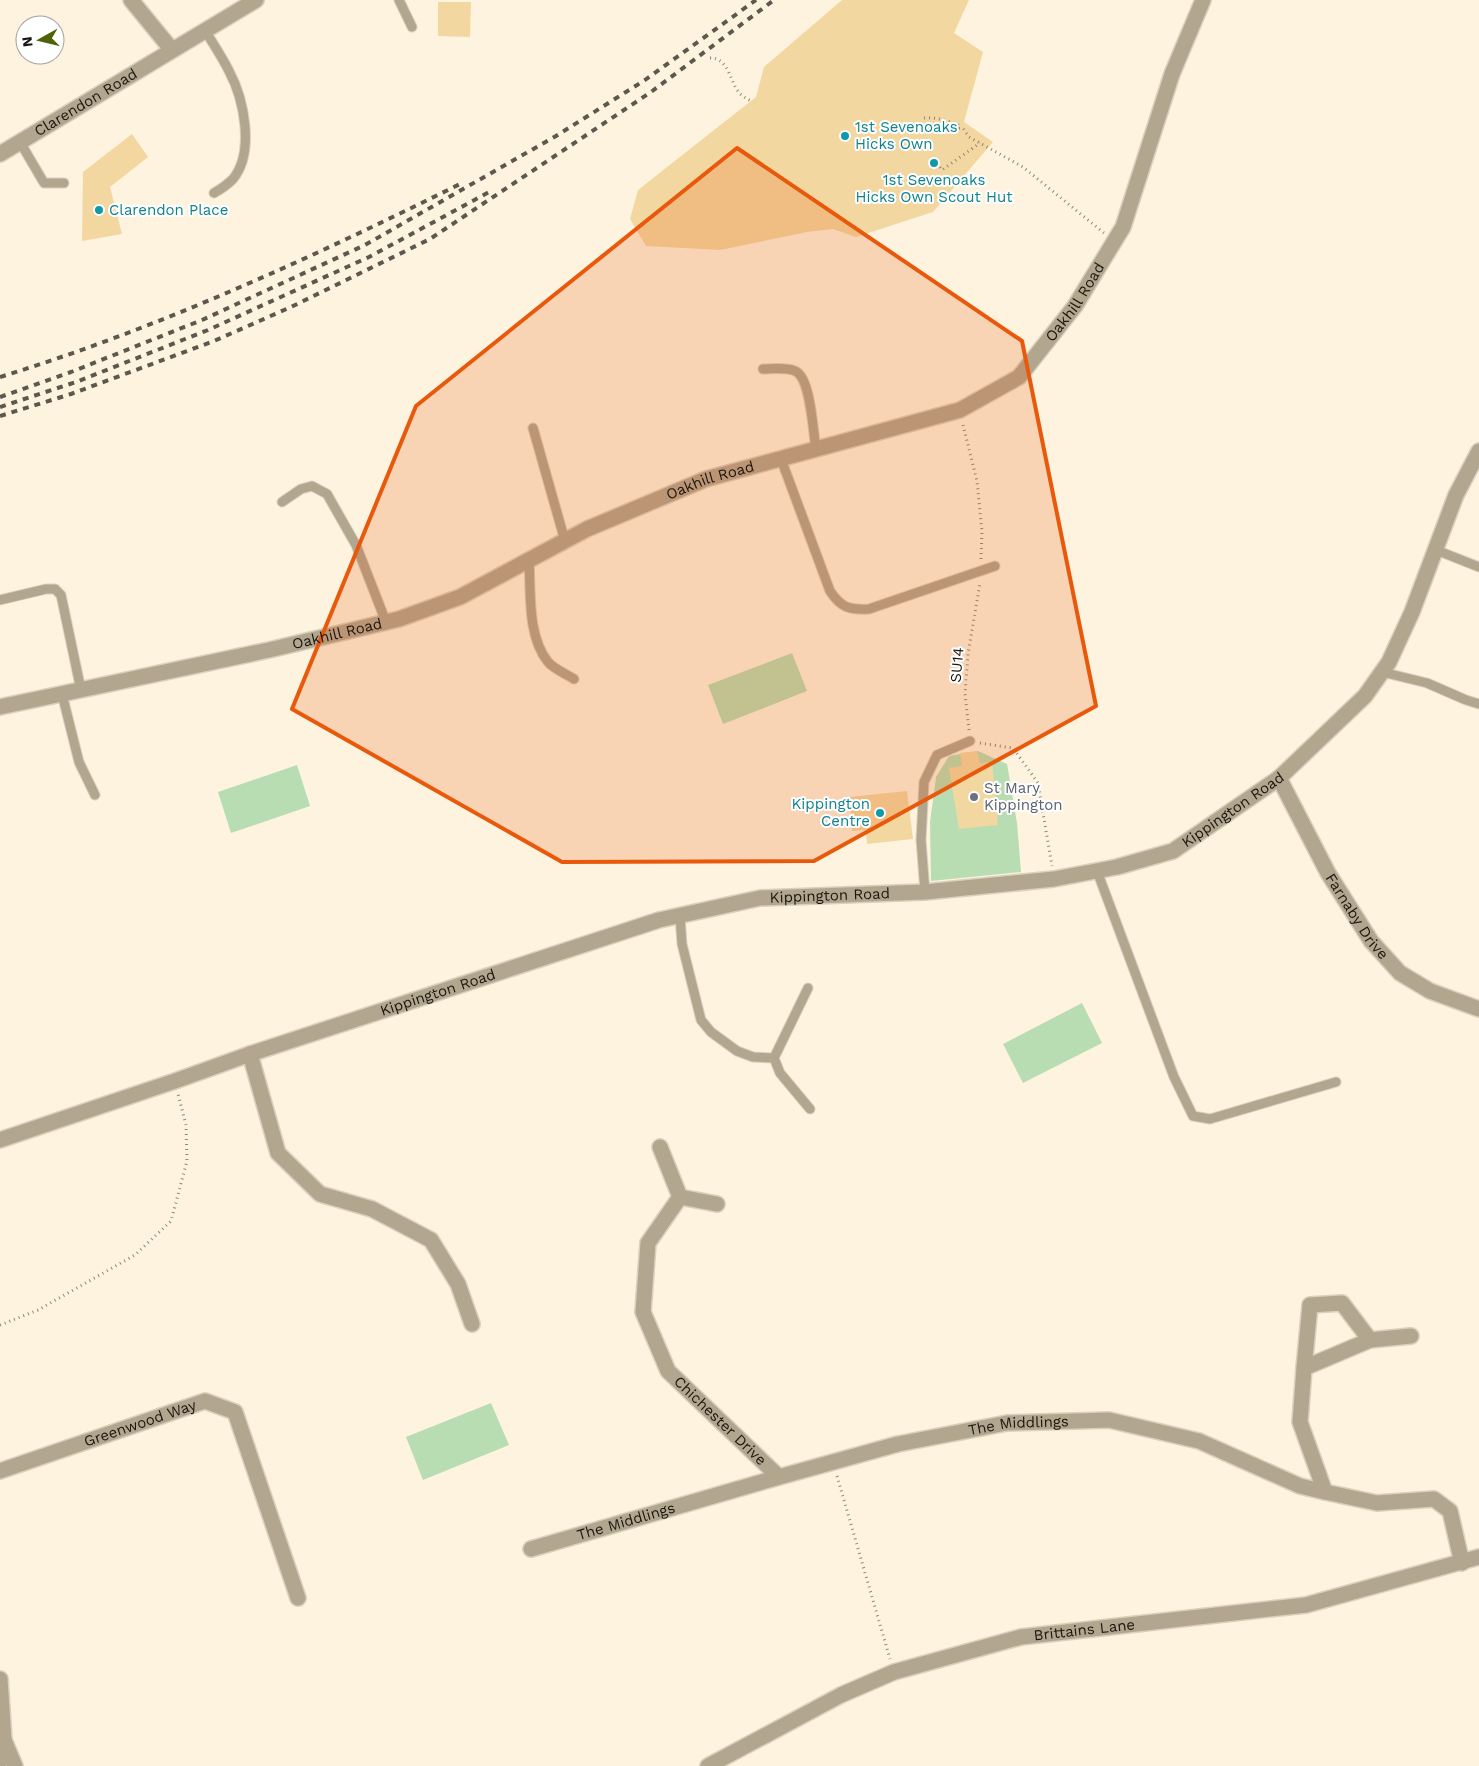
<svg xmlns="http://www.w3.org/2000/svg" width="1479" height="1766" font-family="'Work Sans',sans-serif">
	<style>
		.green { fill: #b9ddb2 }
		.building { fill: #f3d7a0 }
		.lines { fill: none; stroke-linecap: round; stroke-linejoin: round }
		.service-casing { stroke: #d9d0be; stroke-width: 11 }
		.minor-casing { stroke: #d9d0be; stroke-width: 18 }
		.tertiary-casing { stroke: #d9d0be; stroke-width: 18 }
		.path { stroke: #8e887a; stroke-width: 3; stroke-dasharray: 1 4; stroke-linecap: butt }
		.service { stroke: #b2a68f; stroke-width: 9 }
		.minor { stroke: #b2a68f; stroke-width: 15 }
		.tertiary { stroke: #b2a68f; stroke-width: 15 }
		.rail { stroke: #5d584d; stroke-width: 4; stroke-dasharray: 6 6; stroke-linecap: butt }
		.marked { fill: #e8590c; fill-opacity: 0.2; stroke: #e8590c; stroke-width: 4; stroke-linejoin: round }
		.culture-dot { fill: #0f9aa8; stroke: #fff; stroke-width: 2 }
		.worship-dot { fill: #6b7280; stroke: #fff; stroke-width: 2 }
		.labels { text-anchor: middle; stroke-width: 4; stroke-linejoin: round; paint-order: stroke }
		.street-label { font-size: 15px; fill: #1a1710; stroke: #fff }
		.culture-label { font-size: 15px; fill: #0d838f; stroke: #fff; text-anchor: start }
		.worship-label { font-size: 15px; fill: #5b616d; stroke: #fff; text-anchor: start }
	</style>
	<rect width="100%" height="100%" fill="#fdf3df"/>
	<path class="green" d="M792,653L807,691L723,724L708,685Z
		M978,751L1007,764L1017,823L1021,872L931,881L930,822L936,777L949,756Z
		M297,765L310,806L231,833L218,792Z
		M1082,1003L1102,1043L1023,1083L1003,1044Z
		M491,1403L509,1445L423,1480L406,1437Z"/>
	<path class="building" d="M842,0H969L954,33L983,52L964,122L993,142L933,212L856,237L833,229L807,232L720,250L646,246L630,219L638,190L756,97L764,67Z
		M438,2H471L470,37L438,36Z
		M132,134L148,157L110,187L122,234L82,241L83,172Z
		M977,751L980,763L992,762L998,825L959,829L949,768L962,766L960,753Z
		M907,791L913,839L867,844L866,830L852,831L849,797Z"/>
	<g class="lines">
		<g class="service-casing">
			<path id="service" d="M399,0L412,27
				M205,30C213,44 222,57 229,71C244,99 255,152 233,179C227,185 221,189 214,193
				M20,142L44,183H64
				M763,369C773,369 786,367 795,371C811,377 813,433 816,449
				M533,428L565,541
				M781,459L830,591C841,608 850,610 869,609L995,566
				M282,502L301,489L312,486L327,494L356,545L386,622
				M1436,550L1479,567
				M529,560C531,592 527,636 548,662C554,669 566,674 574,679
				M0,600L46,589H55L61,595L81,690
				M1382,672L1427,683L1466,700L1479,704
				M62,694L79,762L95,795
				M1097,871L1174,1077L1193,1116L1210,1119L1336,1082
				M925,892L921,840L924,782L937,755L970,741
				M680,916L682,944L701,1020L711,1032L737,1051L753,1057L774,1058
				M774,1058L808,988
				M774,1058L780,1073L810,1109"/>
		</g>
		<g class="minor-casing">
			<g id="minor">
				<path d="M131,0L172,50"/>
				<path id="s1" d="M0,154L256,0"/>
				<path id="s2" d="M0,707L269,650L399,619L460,597L587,529L706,479L960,410L1019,377L1075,306L1123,227L1172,74L1203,0"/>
				<path id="s3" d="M1279,778L1328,873L1371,941L1400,973L1430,991L1479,1009"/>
				<path d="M250,1054L278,1153L320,1194L372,1209L431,1240L458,1284L472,1324"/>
				<path id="s4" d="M0,1140L175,1081L250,1054L659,920L760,898L925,892L1054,879L1117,867L1173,851L1279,778L1365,696L1389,662L1412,612L1456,495L1479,451"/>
				<path d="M660,1147L680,1197"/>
				<path id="s5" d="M717,1204L680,1197L648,1243L643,1312L668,1371L779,1477"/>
				<path d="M1304,1368L1310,1305L1342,1303L1370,1340"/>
				<path id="s6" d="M0,1471L205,1401L235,1412L298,1598"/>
				<path d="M1325,1492L1300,1422L1304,1368L1370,1340L1411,1336"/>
				<path id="s7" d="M531,1549L779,1477L898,1444L1007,1423L1109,1420L1199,1441L1300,1486L1325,1492L1377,1503L1434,1499L1450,1511L1462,1563"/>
				<path d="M0,1679L4,1740L0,1761"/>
				<path d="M4,1740L15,1766"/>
			</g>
		</g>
		<g class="tertiary-casing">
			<g id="tertiary">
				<path id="s8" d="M708,1766L841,1695L894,1672L1021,1637L1306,1605L1479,1557"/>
			</g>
		</g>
		<path class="path" d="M710,58C728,57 730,81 738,91C741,96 746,98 751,101
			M924,118C937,117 949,121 961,126
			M949,129L963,128L969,137L1023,167L1104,233
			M940,167L942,170L980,143
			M963,425L977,481L982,532L981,559
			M969,730L965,694L968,654L980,583
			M980,743L1013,748L1038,783L1052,866
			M0,1325L38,1310L135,1255L171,1221L187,1161L186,1125L178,1094
			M837,1476L890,1659"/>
		<use href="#service" class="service"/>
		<use href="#minor" class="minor"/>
		<use href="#tertiary" class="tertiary"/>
		<path class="rail" d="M0,377C159,328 311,258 460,184
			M0,397L71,372L202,320L365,245L556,136L645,80L756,0
			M0,407L76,382L208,330L369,257L491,191
			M0,416L71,394L214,341L291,307L430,239L651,92L774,0"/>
	</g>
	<path class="marked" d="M737,148L1022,341L1096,706L814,861L562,862L292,709L416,406Z"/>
	<g class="culture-dot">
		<circle cx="845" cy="136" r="5"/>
		<circle cx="934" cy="163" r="5"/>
		<circle cx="99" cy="210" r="5"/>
		<circle cx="880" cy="813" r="5"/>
	</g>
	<circle class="worship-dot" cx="974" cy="797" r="5"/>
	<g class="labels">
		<g class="street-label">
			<text dy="5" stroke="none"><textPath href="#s1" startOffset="100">Clarendon Road</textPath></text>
			<text dy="5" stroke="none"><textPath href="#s2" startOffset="1171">Oakhill Road</textPath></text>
			<text dy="5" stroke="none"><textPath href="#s2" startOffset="750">Oakhill Road</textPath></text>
			<text dy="5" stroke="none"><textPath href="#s2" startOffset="345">Oakhill Road</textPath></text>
			<text transform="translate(957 665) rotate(-85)" y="5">SU14</text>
			<text dy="5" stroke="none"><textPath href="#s4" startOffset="1288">Kippington Road</textPath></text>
			<text dy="5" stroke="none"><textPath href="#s4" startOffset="868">Kippington Road</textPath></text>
			<text dy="5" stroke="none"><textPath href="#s3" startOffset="159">Farnaby Drive</textPath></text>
			<text dy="5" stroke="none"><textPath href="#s4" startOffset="462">Kippington Road</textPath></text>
			<text dy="5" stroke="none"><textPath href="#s5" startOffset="299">Chichester Drive</textPath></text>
			<text dy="5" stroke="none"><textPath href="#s6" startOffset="148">Greenwood Way</textPath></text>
			<text dy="5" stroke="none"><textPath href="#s7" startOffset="504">The Middlings</textPath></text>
			<text dy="5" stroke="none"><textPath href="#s7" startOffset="99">The Middlings</textPath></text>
			<text dy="5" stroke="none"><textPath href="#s8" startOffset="404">Brittains Lane</textPath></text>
		</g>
		<g class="culture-label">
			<text x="855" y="132">1st Sevenoaks<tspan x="855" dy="17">Hicks Own</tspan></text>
			<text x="934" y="185" text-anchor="middle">1st Sevenoaks<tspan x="934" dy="17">Hicks Own Scout Hut</tspan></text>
			<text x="109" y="215">Clarendon Place</text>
			<text x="870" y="809" text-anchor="end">Kippington<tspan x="870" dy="17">Centre</tspan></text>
		</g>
		<g class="worship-label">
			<text x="984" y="793">St Mary<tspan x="984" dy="17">Kippington</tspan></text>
		</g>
	</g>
	<g transform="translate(40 40) rotate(262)"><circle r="24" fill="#ffffff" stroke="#a3a29f"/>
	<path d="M0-4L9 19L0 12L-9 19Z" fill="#4f6209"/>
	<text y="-8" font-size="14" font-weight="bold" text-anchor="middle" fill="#1a1710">N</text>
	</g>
</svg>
